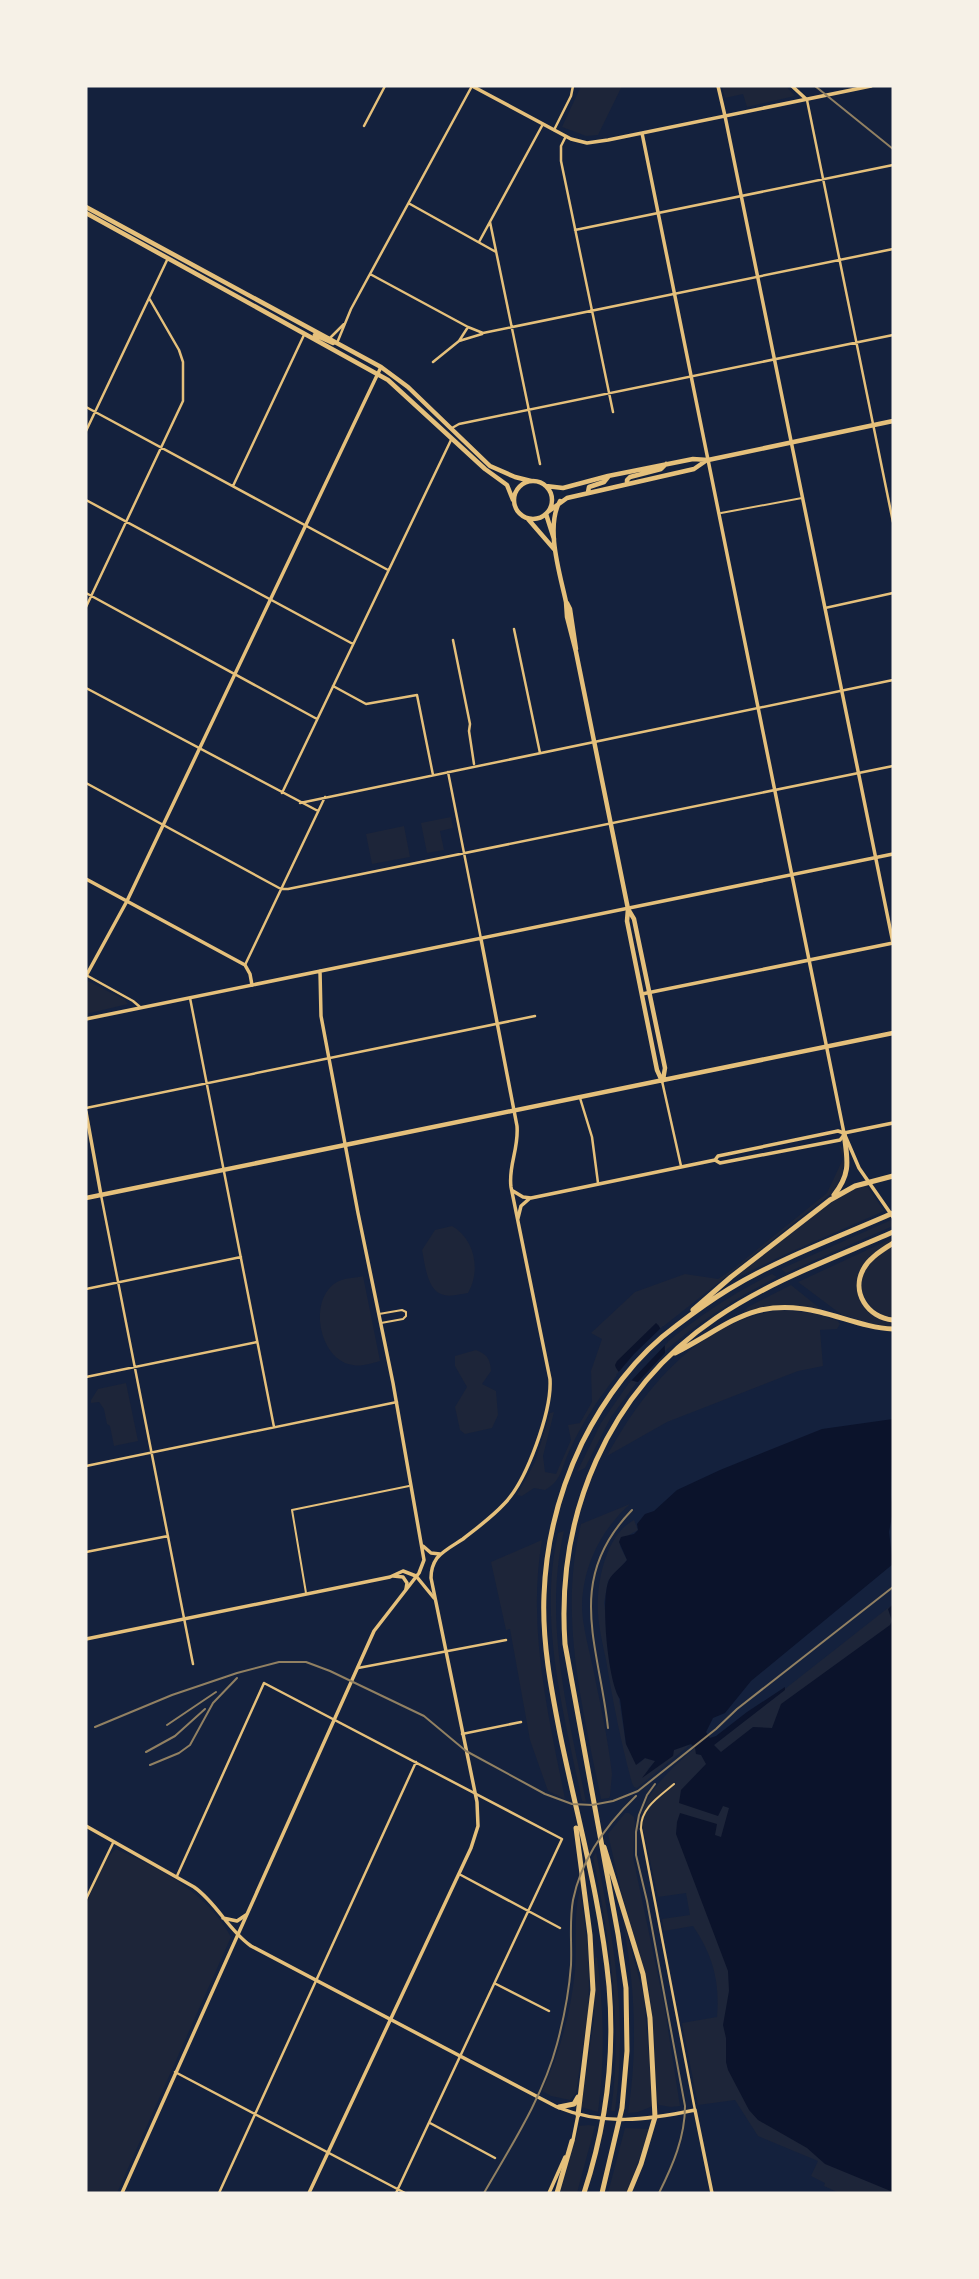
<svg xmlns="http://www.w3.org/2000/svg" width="979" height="2279" font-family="Barlow,sans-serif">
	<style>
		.green { fill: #1d2539 }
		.water { fill: #0b132b }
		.pier { fill: #14213d }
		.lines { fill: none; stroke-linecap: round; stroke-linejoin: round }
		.service { stroke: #e5c07b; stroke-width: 2 }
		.minor { stroke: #e5c07b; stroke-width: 2.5 }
		.tertiary { stroke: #e5c07b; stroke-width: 3.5 }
		.secondary { stroke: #e5c07b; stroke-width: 3.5 }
		.primary { stroke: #e5c07b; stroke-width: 4.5 }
		.motorway { stroke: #e5c07b; stroke-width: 5 }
		.rail { stroke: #918062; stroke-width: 2 }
	</style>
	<rect width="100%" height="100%" fill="#14213d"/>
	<path class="green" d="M581,86H622L598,135L586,136L562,127Z
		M722,86H786L795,96L747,107L743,94L725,98Z
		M451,817L453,828L440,831L444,850L427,853L421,823Z
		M404,826L410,857L372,864L366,834Z
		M88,981L125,1000L128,1004L86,1014V984Z
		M839,1145L843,1148C846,1165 843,1178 833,1192L650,1337C617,1373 588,1409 568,1454C561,1470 561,1481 545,1490L534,1488L522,1496L517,1495L535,1462L550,1413L554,1412L543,1456L545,1472L556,1474L571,1440L568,1425L580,1423L592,1402L591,1371L602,1339L591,1333L635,1292L685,1274L718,1279L733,1269L827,1193L843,1159Z
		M866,1185L884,1211L786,1254L736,1278V1277C759,1258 782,1240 805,1222C825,1207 842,1192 866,1185Z
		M891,1220L893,1226L786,1273L781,1269Z
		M452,1226C475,1239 481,1271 468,1293C461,1294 451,1297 444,1295C427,1292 425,1264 422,1250L435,1230Z
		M893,1238V1241L867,1261L858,1295L861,1302L870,1313L881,1320L893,1322V1327L872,1324L842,1315L798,1282Z
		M893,1245V1318C868,1314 850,1285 870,1262C877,1255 885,1250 893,1245Z
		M772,1274L777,1277C736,1298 700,1321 665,1351V1344C699,1316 732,1294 772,1274Z
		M363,1276L380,1361C372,1363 361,1367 353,1365C319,1361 307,1299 337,1282C343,1278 356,1278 363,1276Z
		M791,1285L822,1310C794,1304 771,1306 743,1312L748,1307Z
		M780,1310L814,1313L838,1321L840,1324L837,1329L820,1330L823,1366L798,1371L667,1422L607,1456C644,1388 699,1321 780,1310Z
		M476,1350C488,1355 490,1359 491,1371L482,1384L496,1391L498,1415L492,1428L465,1434L460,1430L455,1407L467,1387L455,1366V1356Z
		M631,1380L637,1382L611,1417L585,1468L577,1472L601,1423Z
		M126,1383L138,1441L114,1446L110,1426L107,1424L104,1409L99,1402L91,1403V1400L98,1389Z
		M630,1504C600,1531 582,1568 582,1609C583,1628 589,1649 593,1668C600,1703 608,1738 612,1774L610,1796L609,1798L601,1799C583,1708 558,1617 581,1524Z
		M634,1520L638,1530L629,1535L620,1546L627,1560L608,1581L604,1603L626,1744L638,1764L645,1758L656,1761L647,1770L666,1760L674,1750L691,1744L637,1788L634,1787L632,1783C621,1743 613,1702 606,1660C602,1640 596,1617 598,1596C600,1570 609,1533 634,1520Z
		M564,1531C543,1622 568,1712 586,1802L582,1801C564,1713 538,1623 558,1533Z
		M542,1540C527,1628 548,1713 565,1799L548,1791L530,1740L510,1629L506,1630L491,1562Z
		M893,1604V2193H839L824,2186L825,2183L811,2176L818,2161L758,2136L735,2100L698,2105L682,2023L717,2017C720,1982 713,1955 693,1926L664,1931L662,1919L690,1915L686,1893L658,1897L643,1828L638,1829C644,1792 668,1771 695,1748L701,1755Z
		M625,1813H629L634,1817L635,1824L633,1857L664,2004L680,2106L671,2107L659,2105L656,2099L654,2034L649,1989L621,1891L608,1834Z
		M116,1849C161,1869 207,1892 231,1937L117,2193H86V1904C93,1889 104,1857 116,1849Z
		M596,1852C614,1943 628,2018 615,2111H611C623,2024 610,1942 593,1857Z
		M580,1889L588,1948L589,1984L588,2012L576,2093L570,2100L551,2096L542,2091C560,2053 571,2012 575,1970C577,1943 573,1917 580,1889Z
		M624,1922L644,1997L653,2106L638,2112L628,2113C638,2050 635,1985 623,1923Z
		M597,1957C604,2009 605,2060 598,2112L581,2107L594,2020L595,1958Z
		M589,2125L595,2126L577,2193H560L579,2126Z
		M625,2128L650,2129L627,2193H608Z"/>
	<path class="water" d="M656,1323C663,1328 665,1344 665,1353L638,1382C630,1381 617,1374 615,1365L617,1361Z
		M893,1419L891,1495L893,1511L889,1532L893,1564L751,1681L725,1713L713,1718L706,1732L710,1738L716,1736L747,1712L785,1687V1690L714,1745L721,1752L753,1727L772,1728L781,1704L890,1625L892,1621L888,1609L893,1604V2192L825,2164L807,2148L758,2120L749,2110L728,2070L726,2062V2038L723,2025L729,1991L728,1971L676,1834L677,1822L680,1813L717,1824L715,1835L721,1837L729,1808L723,1806L718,1816L679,1803L681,1790L706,1764L701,1755L696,1754L695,1748L691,1744L674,1750L673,1756L642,1778L655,1761L645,1758L636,1765L626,1744L620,1699C608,1683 600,1599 609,1580C612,1573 622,1567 627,1560L619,1542L621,1537L634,1534L638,1530L637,1524L645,1514L654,1511L677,1490L720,1470L822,1429Z"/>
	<path class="pier" d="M663,1326L668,1342L629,1383L616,1375L634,1354Z"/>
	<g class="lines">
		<path class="service" d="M721,513L802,498
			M379,1314L402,1310L406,1312V1316L403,1319L381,1323
			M306,1593L292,1510L409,1486
			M641,1829C640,1808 660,1796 674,1784"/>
		<path class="minor" d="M807,100L893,522
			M364,126L385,86
			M554,130L571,96L573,86
			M566,136L561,146V161L613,412
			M410,204L496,252
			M490,222L540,464
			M575,230L893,165
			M479,242L543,124
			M370,274L468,327L483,333L893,249
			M329,339L344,324
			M459,341L482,334
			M337,343L351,309L472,86
			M433,362L459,341L468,327
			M86,407L388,570
			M452,428L459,424L893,335
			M86,431L168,258
			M233,486L304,335
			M86,500L353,644
			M86,593L317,719
			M86,607L183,401V362L179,350L149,298
			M825,608L893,593
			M514,629L540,753
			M453,640L470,724L469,731L474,764
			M333,686L366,704L417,695L433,775
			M86,688L318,811
			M448,772L481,939
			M86,783L281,889H288L893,766
			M282,793L451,440
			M300,803L893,680
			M245,965L325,797
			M86,975L133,1001L140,1007
			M190,998L274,1427
			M662,1081L681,1166
			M580,1098L592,1137L598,1183
			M86,1108L535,1016
			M101,1195L193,1664
			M86,1289L241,1257
			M86,1377L257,1342
			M86,1466L397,1402
			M86,1552L168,1536
			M358,1668L506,1640
			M462,1734L521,1722
			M641,1829L695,2110
			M459,1874L560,1928
			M177,1876L264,1683L562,1839L396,2193
			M86,1899L113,1843
			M496,1984L549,2011
			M175,2072L405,2193
			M430,2123L495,2158
			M219,2193L416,1762"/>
		<path class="tertiary" d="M718,86L725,116
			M792,86L806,99
			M86,879L245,965L250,974L252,985
			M86,976L127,901L381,367
			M86,1112L101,1195
			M715,1160L718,1156L838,1131L844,1133L893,1123
			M513,1191L523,1197L531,1198L715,1160L720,1163L840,1140L844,1135
			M518,1218L521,1206L529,1199
			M393,1576L403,1577L407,1583L406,1589
			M86,1639L390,1577L403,1571L416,1576L434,1598
			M86,1826L194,1887C217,1903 228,1930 251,1946L557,2107C603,2126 647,2120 695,2110L712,2193
			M223,1918L237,1921L246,1915
			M573,2140L578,2115
			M549,2193L565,2157"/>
		<path class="secondary" d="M472,86L571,139L587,143L608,140L871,86
			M725,116L893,943
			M642,133L844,1133L859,1168L893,1217
			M642,994L893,943
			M86,1019L893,854
			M423,1546L431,1553L440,1554
			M122,2193L374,1631L419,1573L424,1560L393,1383L358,1213L321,1016L320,971
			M309,2193L471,1848L478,1826L477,1802L431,1578C431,1571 432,1565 437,1558C444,1550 454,1545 463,1539C477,1528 492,1517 504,1504C527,1481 552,1410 550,1379L511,1187C508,1166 519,1149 517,1126L481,939"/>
		<path class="primary" d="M86,207L381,367L408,387L490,466L515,477L531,481
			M86,213L388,380L485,469L507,485L513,500
			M315,335L333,343
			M514 500a19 19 0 1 1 38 0a19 19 0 1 1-38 0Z
			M627,484V480L630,477L661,469L666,464
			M546,486L563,488L608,476L693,459L708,460L893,421
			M588,492L589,487L604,482L608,477
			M560,501C545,527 560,574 566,602L567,617L576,652L626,899L628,909L627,921L657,1070L662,1081
			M549,511L567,498L694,469L707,460
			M546,514L554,539
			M528,519L554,549
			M567,603L570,609L576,649
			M628,909L634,919L665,1068L663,1080
			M86,1198L893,1033"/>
		<path class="motorway" d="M834,1195C852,1172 847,1159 844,1133
			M893,1243C883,1250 870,1257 864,1268C850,1292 868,1318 893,1320
			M693,1310L731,1277L830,1200L855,1186L893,1176
			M675,1353C730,1325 752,1296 820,1312C845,1318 868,1328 893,1329
			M576,1828L590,1935L593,1990L578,2115
			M604,1847L643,1974L650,2018L655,2117L641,2164L629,2193
			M559,2107L574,2104L578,2097
			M557,2193L572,2141
			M584,2193C606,2126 615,2056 609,1986C601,1901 577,1817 560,1734C551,1688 542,1642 544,1595C546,1542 559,1491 582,1443C604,1399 636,1355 676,1326C693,1313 711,1300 729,1289C780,1258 839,1237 893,1213
			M602,2193L622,2108L627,2051L626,1988L618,1934L565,1644C556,1515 607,1392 716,1318C770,1281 834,1258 893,1232"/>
		<path class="rail" d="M815,86L893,149
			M167,1725L216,1692
			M95,1727L172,1695L237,1673L279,1662H306L330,1671L424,1716L466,1751L545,1794L572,1804L592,1805L613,1801L638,1791L716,1729L737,1709L893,1587
			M608,1728C599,1645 564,1580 632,1510
			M146,1752L175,1736L205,1709
			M150,1765L179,1753L190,1745L213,1703L237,1678
			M655,1784L647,1795L639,1815L636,1832V1855L647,1901L685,2106C685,2137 673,2165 659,2193
			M484,2193C511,2146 543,2097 557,2044C564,2018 569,1992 571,1965C572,1943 569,1922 573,1900C581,1860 607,1824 636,1796"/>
	</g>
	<rect width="979" height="2279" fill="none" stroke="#f6f1e7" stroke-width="175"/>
</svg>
